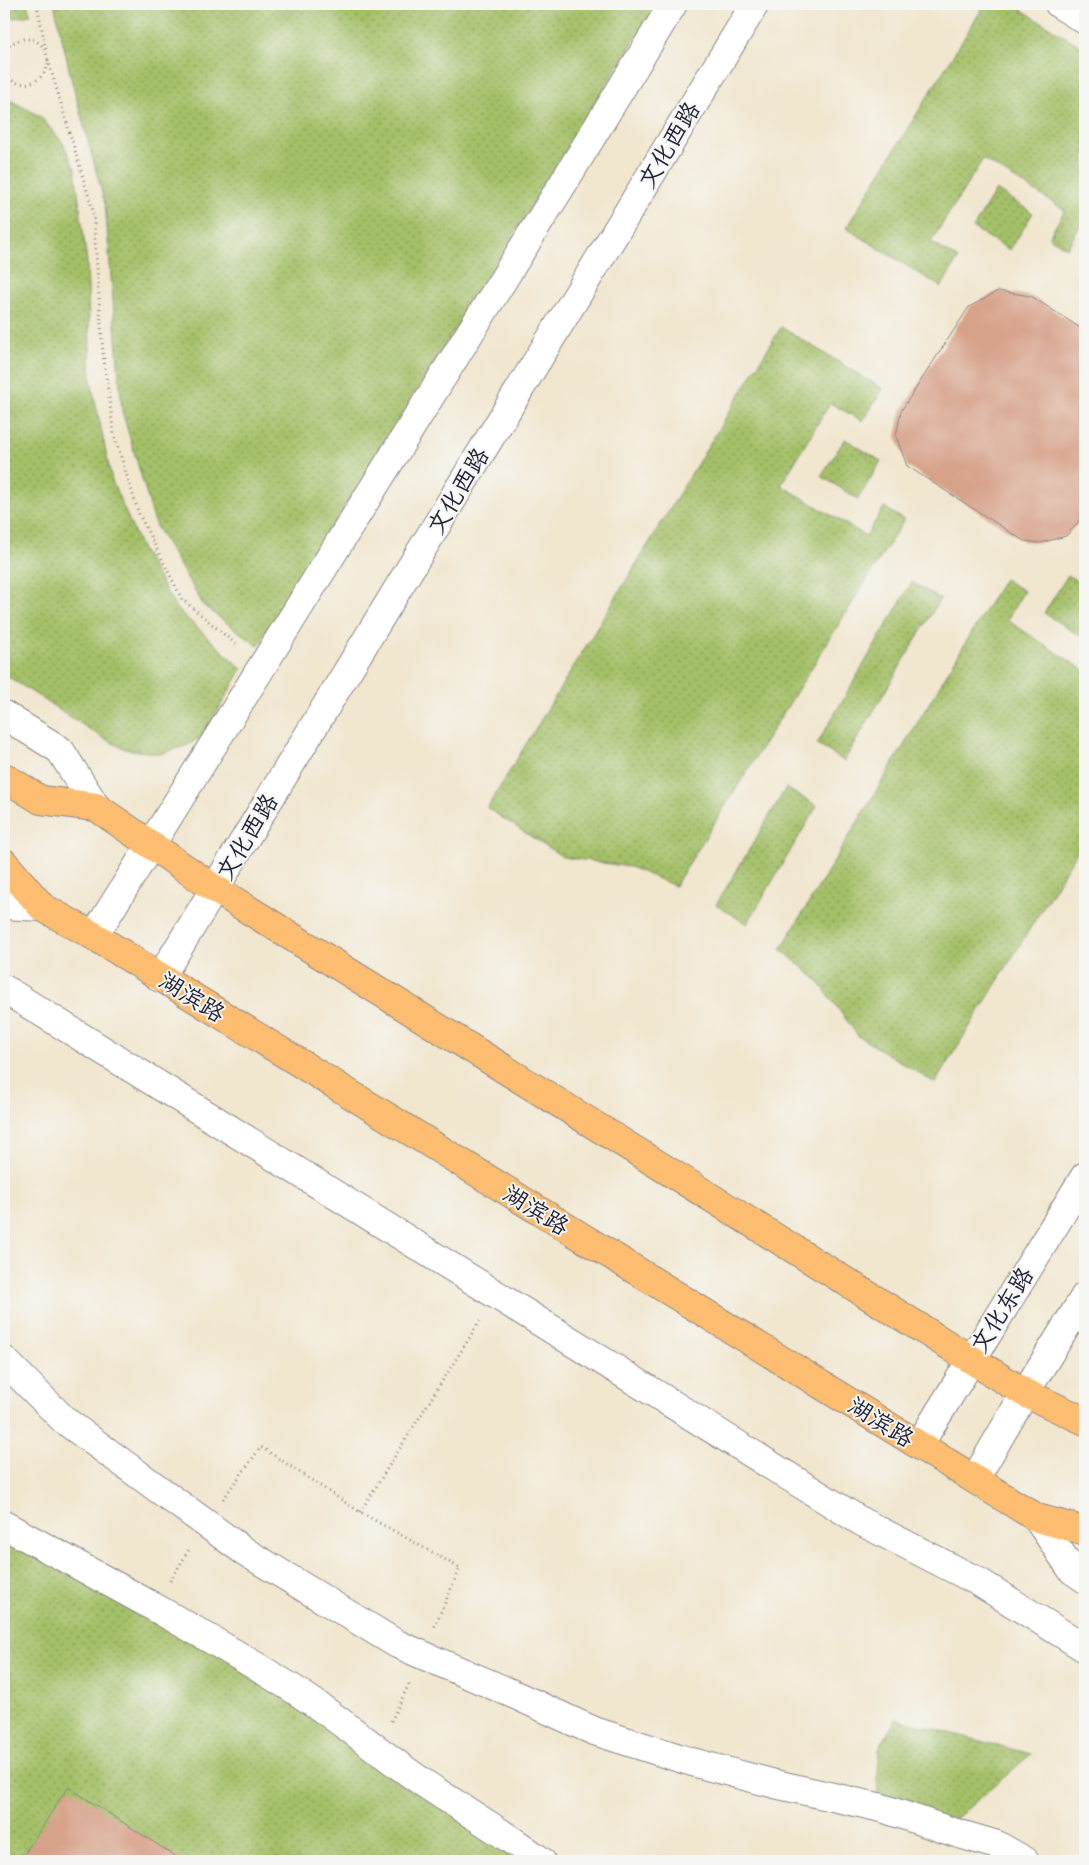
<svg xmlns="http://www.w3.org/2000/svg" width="1089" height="1865" font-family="Caveat,'LXGW WenKai TC',sans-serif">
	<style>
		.grass { fill: url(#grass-dots); stroke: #637151 }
		.building { fill: #d7a28a }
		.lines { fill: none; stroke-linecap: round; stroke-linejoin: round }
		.minor-casing { stroke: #8a8484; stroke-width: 30 }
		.major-casing { stroke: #8a8484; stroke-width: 30 }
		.path { stroke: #8a8484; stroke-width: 3; stroke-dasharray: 1 4; stroke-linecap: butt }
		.minor { stroke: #fff; stroke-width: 28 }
		.major { stroke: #fcbd6f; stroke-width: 28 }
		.labels { text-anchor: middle; stroke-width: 4; stroke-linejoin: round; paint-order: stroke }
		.street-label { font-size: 24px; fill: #22223b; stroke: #f6f6f2 }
	</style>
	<defs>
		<pattern id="grass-dots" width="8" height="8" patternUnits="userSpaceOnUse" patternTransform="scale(1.25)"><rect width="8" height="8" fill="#a4c067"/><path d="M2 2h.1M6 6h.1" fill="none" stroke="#859c56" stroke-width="1.8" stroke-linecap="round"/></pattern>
	</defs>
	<rect width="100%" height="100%" fill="#f6f6f2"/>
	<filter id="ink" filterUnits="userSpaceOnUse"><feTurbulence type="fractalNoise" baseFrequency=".02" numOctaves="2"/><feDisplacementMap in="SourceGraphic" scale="10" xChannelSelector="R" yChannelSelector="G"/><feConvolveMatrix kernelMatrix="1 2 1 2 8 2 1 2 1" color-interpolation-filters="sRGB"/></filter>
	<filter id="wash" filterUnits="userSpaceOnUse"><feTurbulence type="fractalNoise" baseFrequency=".0096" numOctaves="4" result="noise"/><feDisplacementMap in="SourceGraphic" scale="20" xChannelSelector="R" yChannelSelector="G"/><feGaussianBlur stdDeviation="1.12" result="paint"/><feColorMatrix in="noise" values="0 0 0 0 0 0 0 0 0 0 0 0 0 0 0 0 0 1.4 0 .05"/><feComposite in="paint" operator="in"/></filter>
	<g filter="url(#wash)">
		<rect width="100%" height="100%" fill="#f1e6ce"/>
		<path class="grass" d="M4,4H27L31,15L8,19L4,22Z
			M54,4H657L258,646L204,606L156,526L122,411L105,204L72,82Z
			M985,4H1012L1085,49V218L1067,248L1049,237L1065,210L983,159L931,242L958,259L941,287L846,228Z
			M4,97L40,116L63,143L75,169L87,262L91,381L112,481L142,550L176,608L242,669L203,736L188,745L160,754L125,749L103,738L4,674Z
			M996,190L1033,213L1010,250L973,228Z
			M781,327L883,389L863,421L830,403L781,485L866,536L884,507L904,520L675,886L630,867L563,857L487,808Z
			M845,439L881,461L858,499L821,476Z
			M1068,575L1085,586V628L1080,636L1044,613Z
			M1004,579L1024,591L1007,620L1085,671V839L935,1083L858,1036L818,981L781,949Z
			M912,582L940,599L844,761L817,744Z
			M786,788L817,806L747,924L716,905Z
			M4,1525L120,1587L541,1861H4Z
			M896,1719L1031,1754L944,1829L877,1807L879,1749Z"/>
		<g id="blocks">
			<path class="building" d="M998,291L1031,296L1085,331V511L1077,524L1066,536L1040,543L1024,541L907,466L896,436L901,411L969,307Z
				M68,1787L183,1861H20Z"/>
		</g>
	</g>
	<g filter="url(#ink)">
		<use href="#blocks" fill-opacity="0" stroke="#8a8484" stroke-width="1"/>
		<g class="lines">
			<g class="minor-casing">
				<path id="minor" d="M1059,4L1085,20
					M4,715L60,750L96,807
					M4,905L42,907
					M94,936L559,190L673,4
					M160,978L755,4
					M4,989L862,1522L979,1582L1085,1648
					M4,1360L64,1420L161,1491L244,1551L397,1644L513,1694L594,1731L692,1762L775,1784L882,1808L953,1832L997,1845L1025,1861
					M919,1445L1085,1176
					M975,1479L1025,1393L1085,1296
					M1037,1518L1072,1570L1085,1579
					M4,1525C100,1577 197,1629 290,1687C336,1716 377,1751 422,1782C462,1809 503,1832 541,1861"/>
			</g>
			<g class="major-casing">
				<path id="major" d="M4,777L41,800L96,807L215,889L972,1360L1025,1393L1085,1421
					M4,863L42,907L94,936L1037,1518L1085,1531"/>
			</g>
			<path class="path" d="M37,4L46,50
				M4,54C12,35 39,33 46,53C57,81 13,97 4,69
				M48,60L93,211L103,353L114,435L139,514L182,599L238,646
				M223,1499L261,1447L360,1512L460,1568L434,1628
				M360,1512L480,1321
				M170,1581L190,1548
				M391,1721L410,1682"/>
			<use href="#minor" class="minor"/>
			<use href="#major" class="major"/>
		</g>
	</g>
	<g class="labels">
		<g class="street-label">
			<text transform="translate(669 145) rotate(-59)" y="8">文化西路</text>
			<text transform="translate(458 491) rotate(-59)" y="8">文化西路</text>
			<text transform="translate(247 837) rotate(-59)" y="8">文化西路</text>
			<text transform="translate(192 997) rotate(32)" y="8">湖滨路</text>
			<text transform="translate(536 1210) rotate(32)" y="8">湖滨路</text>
			<text transform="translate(1002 1310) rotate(-58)" y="8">文化东路</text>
			<text transform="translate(881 1422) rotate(32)" y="8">湖滨路</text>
		</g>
	</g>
	<rect width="1089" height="1865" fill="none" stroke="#f6f6f2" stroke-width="20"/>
</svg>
